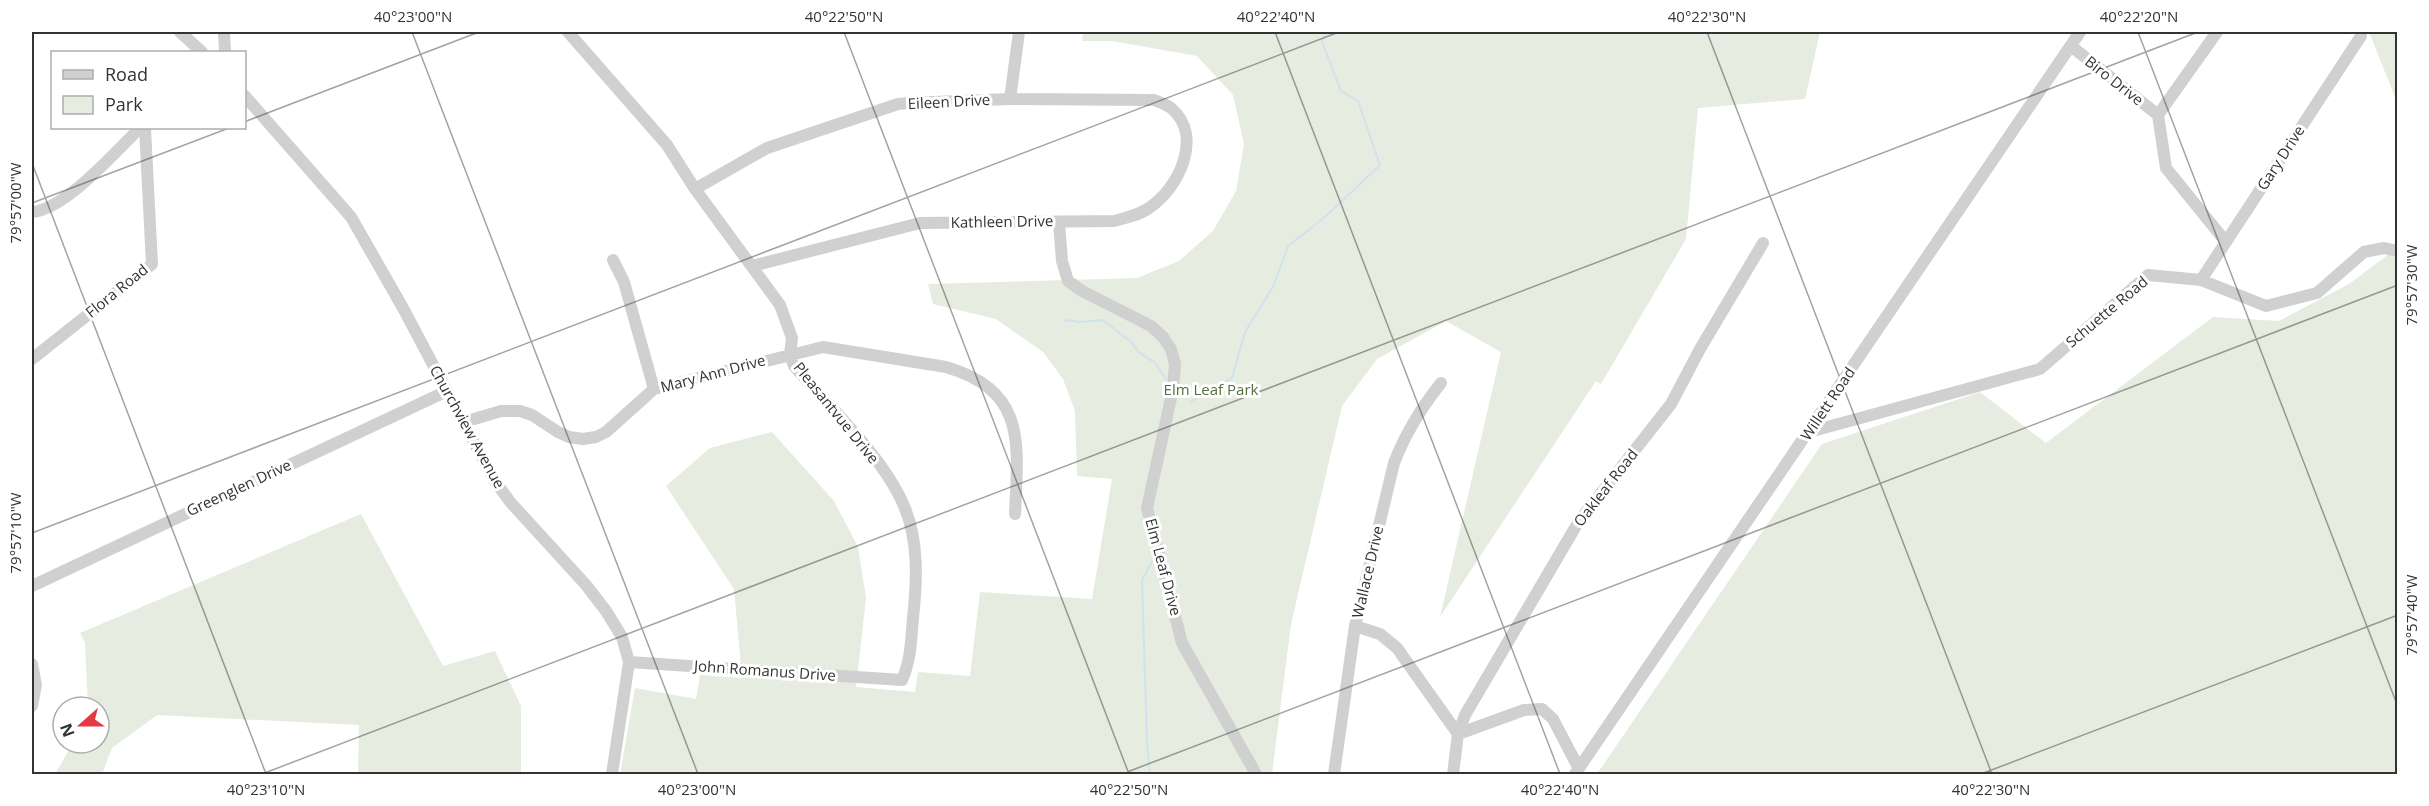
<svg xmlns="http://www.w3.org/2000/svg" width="2429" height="806" font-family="'Open Sans',sans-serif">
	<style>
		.green { fill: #e6ecdf }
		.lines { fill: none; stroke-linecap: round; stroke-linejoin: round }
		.stream { stroke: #cfe2ee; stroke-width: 2 }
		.minor { stroke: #d0d0d0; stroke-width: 12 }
		.ticks { fill: none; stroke: #333; stroke-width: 1.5; stroke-opacity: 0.45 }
		.labels { text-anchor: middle; stroke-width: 6; stroke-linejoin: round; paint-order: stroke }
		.street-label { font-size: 15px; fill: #333; stroke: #fff }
		.park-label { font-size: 15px; fill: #56703f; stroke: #fff }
		.neatline { fill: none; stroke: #333; stroke-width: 2 }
		.ticks-label { font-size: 15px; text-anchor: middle; fill: #333 }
	</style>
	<rect width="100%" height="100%" fill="#fff"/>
	<path class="green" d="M1083,32H1820L1805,99L1698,108L1686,239L1601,384L1596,381L1440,617L1501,352L1446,321L1377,359L1342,406L1291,624L1272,774H620L635,688L696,699L700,675L742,678L734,589L666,486L710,448L772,432L834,501L858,547L866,598L856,687L915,692L918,672L970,676L980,592L1092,599L1112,479L1077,476L1075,411L1063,379L1043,352L996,319L933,304L928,284L1137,278L1179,261L1213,231L1236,191L1244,144L1233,95L1197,56L1112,41H1082Z
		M2369,32H2397V102Z
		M2397,248V774H1597L1822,444L1980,392L2046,443L2213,317L2279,321L2349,284Z
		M361,514L443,666L495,651L521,706V774H358L359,725L157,715L112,748L102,774H55L73,743H99V707H88L85,643L80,633Z"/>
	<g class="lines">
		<path class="stream" d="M1064,320L1081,322L1103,320L1130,341L1139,352L1155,363L1166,379
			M1190,402L1232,378L1245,332L1273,287L1288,246L1325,217L1380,165L1358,101L1341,91L1322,42L1326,32
			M1150,774L1147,742L1142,580L1152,561"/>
		<path class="minor" d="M180,32L202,52
			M224,32L225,52
			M568,32L667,145L695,189L780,305L792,338L790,355L794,366C829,406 884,458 904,506C919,541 917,581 913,618C911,640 911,660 902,680L629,662
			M2217,32L2158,115L2166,168L2226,242
			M2071,46L2158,115
			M244,95L351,217L403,308L494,480L511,503L586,585L606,611L622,637L629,662L612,774
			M1010,99L1019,32
			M695,189L767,148L898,104L908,103L1010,99L1154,100C1159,102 1166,104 1171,108C1204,136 1179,188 1149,208C1139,215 1126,218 1114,221L920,223L752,266
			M32,212C66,209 115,152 140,128
			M1059,222L1062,261L1068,281L1082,291L1151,326L1163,337L1171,349L1175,364L1173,389L1147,508L1182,643L1256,774
			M613,260L624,282L654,389
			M2201,280L2361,36
			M32,359L152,264L145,128
			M464,422L501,411H520L532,415L558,432L569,437L583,439L596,437L606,432L654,389L823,347L946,367C1027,391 1018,443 1015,514
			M1809,432L2040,369L2148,275L2201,280L2266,306L2317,293L2364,252L2384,248L2398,251
			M32,586L447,391
			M1355,626L1380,634L1397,648L1458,734L1524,710L1542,709L1553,719L1578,767
			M32,664L36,685L32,706
			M1334,774L1355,626L1394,463C1406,432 1421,408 1441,383
			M1453,774L1458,734L1465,715L1579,521L1671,404L1700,349L1763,243
			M1575,774L2080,32"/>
	</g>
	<path class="ticks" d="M412,32L698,774M844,32L1129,774M1275,32L1560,774M1707,32L1992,774M2138,32L2398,707M244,122L479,32M32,163L266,774M32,203L229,128M32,533L1339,32M262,774L2198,32M1122,774L2398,285M1981,774L2398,615"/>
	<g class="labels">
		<g class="street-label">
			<text transform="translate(2114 81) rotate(38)" y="5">Biro Drive</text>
			<text transform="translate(949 102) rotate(-3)" y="5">Eileen Drive</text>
			<text transform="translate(2281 158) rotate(-57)" y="5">Gary Drive</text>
			<text transform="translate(1002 222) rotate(-1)" y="5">Kathleen Drive</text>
			<text transform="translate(117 291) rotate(-39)" y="5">Flora Road</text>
			<text transform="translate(2107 312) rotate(-40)" y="5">Schuette Road</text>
			<text transform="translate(713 374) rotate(-15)" y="5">Mary Ann Drive</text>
			<text transform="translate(1828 404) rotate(-56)" y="5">Willett Road</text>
			<text transform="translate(836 413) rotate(51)" y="5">Pleasantvue Drive</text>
			<text transform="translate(467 427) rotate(61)" y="5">Churchview Avenue</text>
			<text transform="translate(239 488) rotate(-25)" y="5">Greenglen Drive</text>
			<text transform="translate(1606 488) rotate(-52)" y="5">Oakleaf Road</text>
			<text transform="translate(1163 567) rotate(75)" y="5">Elm Leaf Drive</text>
			<text transform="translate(1368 572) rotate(-77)" y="5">Wallace Drive</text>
			<text transform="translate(765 671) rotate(4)" y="5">John Romanus Drive</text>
		</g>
		<g class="park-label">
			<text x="1211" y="395">Elm Leaf Park</text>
		</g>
	</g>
	<rect width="2429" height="806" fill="none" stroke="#ffffff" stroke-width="66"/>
	<rect x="51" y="51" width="195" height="78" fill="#ffffff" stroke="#adadad" stroke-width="1.5"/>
	<rect x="63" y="70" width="30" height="9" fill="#d0d0d0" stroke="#adadad" stroke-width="1.5"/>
	<text x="105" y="81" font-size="18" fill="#333333">Road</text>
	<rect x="63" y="96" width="30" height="18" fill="#e6ecdf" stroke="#adadad" stroke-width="1.5"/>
	<text x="105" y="111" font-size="18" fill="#333333">Park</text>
	<g transform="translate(81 725) rotate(249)"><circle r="28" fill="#ffffff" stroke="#adadad" stroke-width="1.5"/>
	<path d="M0-4.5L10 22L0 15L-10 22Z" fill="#e63946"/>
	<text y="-9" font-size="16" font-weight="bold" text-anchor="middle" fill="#333333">N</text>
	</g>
	<rect x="33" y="33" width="2363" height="740" class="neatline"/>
	<g class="ticks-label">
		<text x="413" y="22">40°23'00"N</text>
		<text x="844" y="22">40°22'50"N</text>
		<text x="1276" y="22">40°22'40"N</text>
		<text x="1707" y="22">40°22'30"N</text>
		<text x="2139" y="22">40°22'20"N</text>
		<text transform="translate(16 203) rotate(-90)" y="5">79°57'00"W</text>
		<text transform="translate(2412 285) rotate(-90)" y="5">79°57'30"W</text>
		<text transform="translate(16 533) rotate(-90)" y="5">79°57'10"W</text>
		<text transform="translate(2412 615) rotate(-90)" y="5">79°57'40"W</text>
		<text x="266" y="795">40°23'10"N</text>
		<text x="697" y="795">40°23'00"N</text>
		<text x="1129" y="795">40°22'50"N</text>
		<text x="1560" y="795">40°22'40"N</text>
		<text x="1991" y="795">40°22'30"N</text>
	</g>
</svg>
